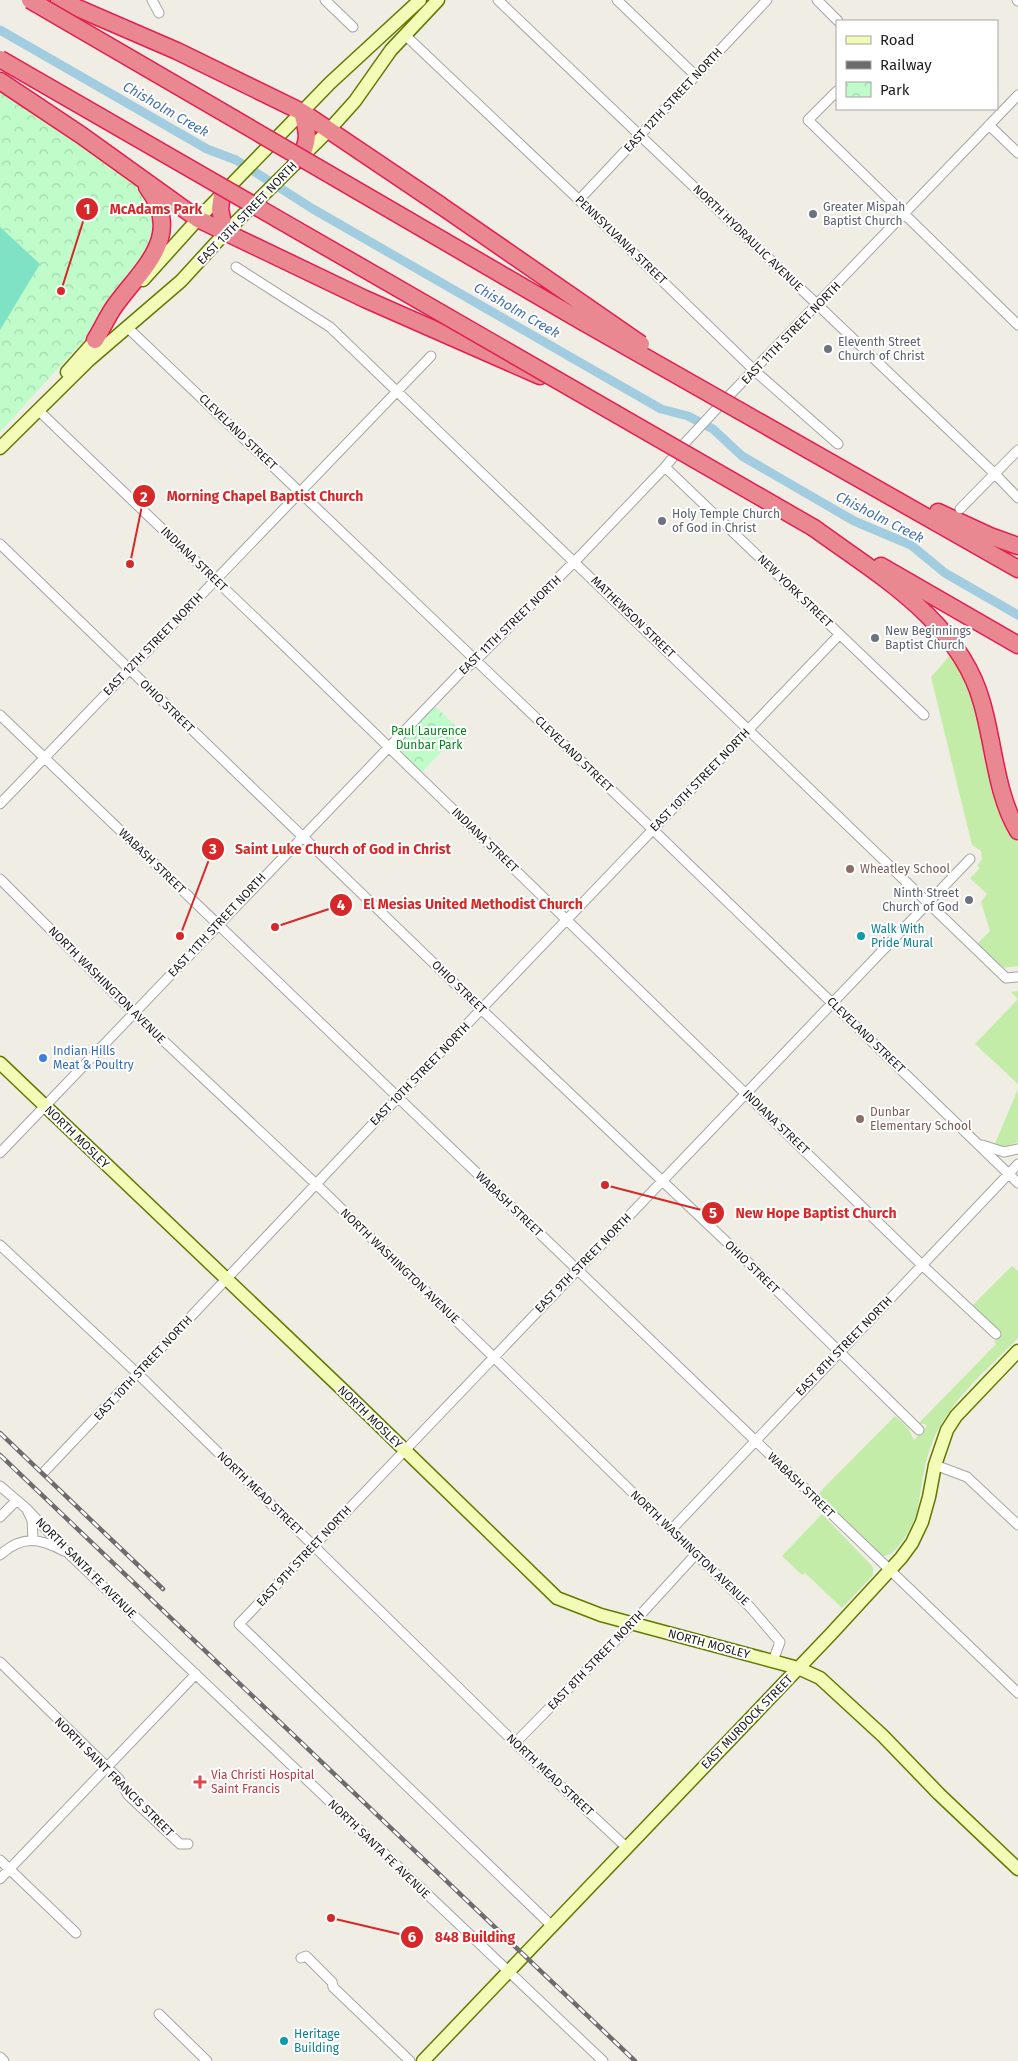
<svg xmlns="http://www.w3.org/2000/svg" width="1018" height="2061" font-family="'Fira Sans',sans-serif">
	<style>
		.grass { fill: #c3eca8 }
		.park { fill: url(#park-crowns) }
		.pitch { fill: #7fe2c4 }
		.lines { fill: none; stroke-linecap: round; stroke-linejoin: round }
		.canal { stroke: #a2ccdf; stroke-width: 9 }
		.street-casing { stroke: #a5a5a5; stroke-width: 11 }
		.secondary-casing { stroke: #637a00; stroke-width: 15 }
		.highway-casing { stroke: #e21d4f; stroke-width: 19 }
		.street { stroke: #fff; stroke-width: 9 }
		.secondary { stroke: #f2fcb6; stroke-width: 12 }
		.highway { stroke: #ea8892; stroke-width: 16 }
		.rail-casing { stroke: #6c6c6c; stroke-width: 4.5 }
		.rail { stroke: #fff; stroke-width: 2.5; stroke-dasharray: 8; stroke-linecap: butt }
		.highway-bridge-casing { stroke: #e21d4f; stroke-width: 19; stroke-linecap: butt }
		.highway-bridge { stroke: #ea8892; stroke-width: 16 }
		.worship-dot { fill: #6b7280; stroke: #fff; stroke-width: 2 }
		.education-dot { fill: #8d6e63; stroke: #fff; stroke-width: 2 }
		.culture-dot { fill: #0f9aa8; stroke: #fff; stroke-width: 2 }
		.shop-dot { fill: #3f7fe0; stroke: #fff; stroke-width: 2 }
		.health-dot { fill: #e0444e; stroke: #fff; stroke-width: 2 }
		.labels { text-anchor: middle; stroke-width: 4; stroke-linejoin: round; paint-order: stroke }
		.street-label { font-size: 12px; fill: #1e1e1e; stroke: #fff }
		.worship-label { font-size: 12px; fill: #5b616d; stroke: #fff; text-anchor: start }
		.park-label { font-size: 12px; fill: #07821c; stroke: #fff }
		.education-label { font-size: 12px; fill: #785e54; stroke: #fff; text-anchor: start }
		.culture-label { font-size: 12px; fill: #0d838f; stroke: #fff; text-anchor: start }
		.shop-label { font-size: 12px; fill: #366cbe; stroke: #fff; text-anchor: start }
		.health-label { font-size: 12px; fill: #be3a42; stroke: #fff; text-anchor: start }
		.water-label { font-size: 14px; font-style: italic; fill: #4773b2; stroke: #fff }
		.leader { fill: none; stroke: #d62828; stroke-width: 2 }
		.callout-dot { fill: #d62828; stroke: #fff; stroke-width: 2 }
		.mark-label { font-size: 15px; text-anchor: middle; font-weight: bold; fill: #fff }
		.callout-label { font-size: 14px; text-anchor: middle; font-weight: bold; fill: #d62828; stroke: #fff; stroke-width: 4; stroke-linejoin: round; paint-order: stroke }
	</style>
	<defs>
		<pattern id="park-crowns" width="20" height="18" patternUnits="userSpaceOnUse" patternTransform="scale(1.25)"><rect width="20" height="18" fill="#bffcc9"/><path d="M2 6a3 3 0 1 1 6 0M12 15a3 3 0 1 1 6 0" fill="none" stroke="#a4d8ac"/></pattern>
	</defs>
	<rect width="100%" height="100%" fill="#f0ede4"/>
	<path class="grass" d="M953,652L971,682L1012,834L1018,842V966L1002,968L977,944L990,931L981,902L987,894L970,878L980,868L977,866L982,859L981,851L972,845L931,677Z
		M1018,991V1084L975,1044L1018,999L1011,992Z
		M1018,1089V1142L1004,1147L994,1146Z
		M1012,1266L1018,1271V1338C985,1372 941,1407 928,1455C922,1473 921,1493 917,1511C914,1524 896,1559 881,1556L817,1495L895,1416L908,1428L914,1440L927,1426L925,1424H918L996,1344L994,1341L1002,1334L973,1305Z
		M822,1514L873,1567V1575L842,1608L805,1573L802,1575L782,1556Z"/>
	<path class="park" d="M0,86L138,185L157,221L149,252L93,330L0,432Z
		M435,706L461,731L422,772L398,749L397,745Z"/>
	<path class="pitch" d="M0,227L40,264L0,330Z"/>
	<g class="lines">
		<path class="canal" d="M0,30L207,149L236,160L313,209L661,409L688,416L713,429L742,456L854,521L911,545L945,573L1018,615"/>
		<g class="street-casing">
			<path id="street" d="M152,0L159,13
				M325,0L353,27
				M498,0L995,474L1018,498
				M617,0L696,76
				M817,0L838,21
				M1017,0L1018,1
				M405,35L579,200L755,371L838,444
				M837,91L808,120L1018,325
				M989,125L1018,153
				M579,200L767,0
				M236,267L330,327L1006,978L1017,977
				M128,328L645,822L1018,1183
				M38,410L297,658L922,1265L996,1334
				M665,467L924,715
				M960,509L1018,450
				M0,544L481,1009L753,1267L919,1430
				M0,715L1018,1693
				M0,804L431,356
				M0,879L134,1013L316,1184L750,1607L780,1642L773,1661
				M982,1145L1004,1152L1018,1149
				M0,1153L459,674L476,660L581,555L665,467L683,445L722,403L1018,95
				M0,1245L138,1374L515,1743L626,1847
				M935,1465L967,1477L1018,1525
				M45,1471L488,1002L839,635
				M0,1486L27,1509L69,1554L603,2061
				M28,1512L32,1520L33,1540
				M0,1517L16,1501
				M671,1530L1018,1164
				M0,1555C22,1535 39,1538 64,1551
				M0,1662L119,1779L128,1795L180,1844H188
				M515,1743L633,1623L696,1554
				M0,1860L76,1933
				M0,1879L196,1674
				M552,1926L239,1624L970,859
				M301,1958L306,1956L332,1982L333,1987L410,2061
				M159,2014L207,2061
				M0,2057L4,2061"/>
		</g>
		<g class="secondary-casing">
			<path id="secondary" d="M143,280L198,219L330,83L420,0
				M67,372L100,335
				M0,448L89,360L181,281L225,233L329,130L355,101L391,50L438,0
				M0,1063L344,1391L557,1598L601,1615L798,1668L820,1678L883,1736L939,1794L1018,1869
				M423,2061L831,1634L901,1558L912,1543L922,1522L929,1497L935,1465L947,1430L956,1416L1018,1351"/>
		</g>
		<g class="highway-casing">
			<path id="highway" d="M59,0L177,51L302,112L440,205
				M0,81L81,135L198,219L365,299L540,376
				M299,160C310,139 308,134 302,112
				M222,195L220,209L225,233
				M95,340C102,329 107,317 114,307C142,268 185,236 147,187
				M740,411L1018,569
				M938,512L990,536L1018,546
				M814,528C877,574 960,621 982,703C994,744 996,795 1018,831
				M881,566L1018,645"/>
		</g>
		<use href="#street" class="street"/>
		<use href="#secondary" class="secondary"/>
		<use href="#highway" class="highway"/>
		<g class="rail-casing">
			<path id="rail" d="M0,1433L163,1589
				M0,1455L635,2061"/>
		</g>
		<use href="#rail" class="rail"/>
		<g class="highway-bridge-casing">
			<path id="highway-bridge" d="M30,0L578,319L740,411
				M0,59L814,528
				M440,205L641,344"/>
		</g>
		<use href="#highway-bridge" class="highway-bridge"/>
	</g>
	<g class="worship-dot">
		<circle cx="813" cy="214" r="5"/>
		<circle cx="828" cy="349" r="5"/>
		<circle cx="662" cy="521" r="5"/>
		<circle cx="875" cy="638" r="5"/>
		<circle cx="969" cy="900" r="5"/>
	</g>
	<g class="education-dot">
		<circle cx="850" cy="869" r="5"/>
		<circle cx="860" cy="1119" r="5"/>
	</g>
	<g class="culture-dot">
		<circle cx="861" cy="936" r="5"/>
		<circle cx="284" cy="2041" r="5"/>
	</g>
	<circle class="shop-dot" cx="43" cy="1058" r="5"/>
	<path class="health-dot" d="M197.5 1774.5h5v5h5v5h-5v5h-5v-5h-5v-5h5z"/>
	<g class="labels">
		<g class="street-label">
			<text transform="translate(673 100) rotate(-47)" y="4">EAST 12TH STREET NORTH</text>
			<text transform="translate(247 213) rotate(-46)" y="4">EAST 13TH STREET NORTH</text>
			<text transform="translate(748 238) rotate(44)" y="4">NORTH HYDRAULIC AVENUE</text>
			<text transform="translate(621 240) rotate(44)" y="4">PENNSYLVANIA STREET</text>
			<text transform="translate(791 333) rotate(-46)" y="4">EAST 11TH STREET NORTH</text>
			<text transform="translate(238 432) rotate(44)" y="4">CLEVELAND STREET</text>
			<text transform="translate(194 559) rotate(44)" y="4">INDIANA STREET</text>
			<text transform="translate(795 591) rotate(44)" y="4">NEW YORK STREET</text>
			<text transform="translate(633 617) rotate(44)" y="4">MATHEWSON STREET</text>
			<text transform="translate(510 625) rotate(-44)" y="4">EAST 11TH STREET NORTH</text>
			<text transform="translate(153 644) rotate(-46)" y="4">EAST 12TH STREET NORTH</text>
			<text transform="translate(167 706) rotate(44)" y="4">OHIO STREET</text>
			<text transform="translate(574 754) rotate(44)" y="4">CLEVELAND STREET</text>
			<text transform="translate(700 780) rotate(-46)" y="4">EAST 10TH STREET NORTH</text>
			<text transform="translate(485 840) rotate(44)" y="4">INDIANA STREET</text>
			<text transform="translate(152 861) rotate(44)" y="4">WABASH STREET</text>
			<text transform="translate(217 925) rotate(-47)" y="4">EAST 11TH STREET NORTH</text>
			<text transform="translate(107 985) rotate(45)" y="4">NORTH WASHINGTON AVENUE</text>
			<text transform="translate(459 987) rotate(44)" y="4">OHIO STREET</text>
			<text transform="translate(866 1035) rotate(44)" y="4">CLEVELAND STREET</text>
			<text transform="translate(420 1074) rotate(-46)" y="4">EAST 10TH STREET NORTH</text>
			<text transform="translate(776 1122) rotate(44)" y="4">INDIANA STREET</text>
			<text transform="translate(77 1137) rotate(44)" y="4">NORTH MOSLEY</text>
			<text transform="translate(509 1204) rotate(44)" y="4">WABASH STREET</text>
			<text transform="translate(583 1263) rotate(-46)" y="4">EAST 9TH STREET NORTH</text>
			<text transform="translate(400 1266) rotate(44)" y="4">NORTH WASHINGTON AVENUE</text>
			<text transform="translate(752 1267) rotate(44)" y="4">OHIO STREET</text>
			<text transform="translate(844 1346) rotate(-46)" y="4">EAST 8TH STREET NORTH</text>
			<text transform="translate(143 1368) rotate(-47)" y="4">EAST 10TH STREET NORTH</text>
			<text transform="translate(370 1417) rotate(44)" y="4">NORTH MOSLEY</text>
			<text transform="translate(801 1485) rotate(44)" y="4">WABASH STREET</text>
			<text transform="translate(260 1493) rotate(44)" y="4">NORTH MEAD STREET</text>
			<text transform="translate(690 1548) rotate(44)" y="4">NORTH WASHINGTON AVENUE</text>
			<text transform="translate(304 1556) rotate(-47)" y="4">EAST 9TH STREET NORTH</text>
			<text transform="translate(86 1568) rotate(45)" y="4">NORTH SANTA FE AVENUE</text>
			<text transform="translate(709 1644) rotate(15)" y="4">NORTH MOSLEY</text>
			<text transform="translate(596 1660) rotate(-46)" y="4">EAST 8TH STREET NORTH</text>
			<text transform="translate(747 1722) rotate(-46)" y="4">EAST MURDOCK STREET</text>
			<text transform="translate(550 1775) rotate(43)" y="4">NORTH MEAD STREET</text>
			<text transform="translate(114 1777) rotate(45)" y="4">NORTH SAINT FRANCIS STREET</text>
			<text transform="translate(379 1849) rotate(44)" y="4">NORTH SANTA FE AVENUE</text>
		</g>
		<g class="worship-label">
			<text x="823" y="211">Greater Mispah<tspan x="823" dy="14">Baptist Church</tspan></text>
			<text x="838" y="346">Eleventh Street<tspan x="838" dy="14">Church of Christ</tspan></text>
			<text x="672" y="518">Holy Temple Church<tspan x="672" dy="14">of God in Christ</tspan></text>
			<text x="885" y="635">New Beginnings<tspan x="885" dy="14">Baptist Church</tspan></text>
			<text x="959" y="897" text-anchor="end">Ninth Street<tspan x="959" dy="14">Church of God</tspan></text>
		</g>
		<g class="park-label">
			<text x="429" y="735">Paul Laurence<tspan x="429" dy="14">Dunbar Park</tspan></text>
		</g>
		<g class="education-label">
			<text x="860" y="873">Wheatley School</text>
			<text x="870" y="1116">Dunbar<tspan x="870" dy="14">Elementary School</tspan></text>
		</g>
		<g class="culture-label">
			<text x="871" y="933">Walk With<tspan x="871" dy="14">Pride Mural</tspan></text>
			<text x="294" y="2038">Heritage<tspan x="294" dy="14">Building</tspan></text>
		</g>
		<g class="shop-label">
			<text x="53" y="1055">Indian Hills<tspan x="53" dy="14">Meat &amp; Poultry</tspan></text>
		</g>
		<g class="health-label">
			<text x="211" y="1779">Via Christi Hospital<tspan x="211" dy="14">Saint Francis</tspan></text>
		</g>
		<g class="water-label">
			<text transform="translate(166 109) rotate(30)" y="5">Chisholm Creek</text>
			<text transform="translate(517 310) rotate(30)" y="5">Chisholm Creek</text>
			<text transform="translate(880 517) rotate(27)" y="5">Chisholm Creek</text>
		</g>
	</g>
	<path class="leader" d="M61 291L87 209M130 564L144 496M180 936L213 849M275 927L341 905M605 1185L713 1213M331 1918L412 1937"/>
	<g class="callout-dot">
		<circle cx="61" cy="291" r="5"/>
		<circle cx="130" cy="564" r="5"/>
		<circle cx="180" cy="936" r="5"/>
		<circle cx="275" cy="927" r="5"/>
		<circle cx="605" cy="1185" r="5"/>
		<circle cx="331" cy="1918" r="5"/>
		<circle cx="87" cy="209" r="12"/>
		<circle cx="144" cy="496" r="12"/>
		<circle cx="213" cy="849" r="12"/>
		<circle cx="341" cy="905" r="12"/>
		<circle cx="713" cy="1213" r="12"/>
		<circle cx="412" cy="1937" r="12"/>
	</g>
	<g class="mark-label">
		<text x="87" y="214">1</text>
		<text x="144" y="502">2</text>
		<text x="213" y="854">3</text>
		<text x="341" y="910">4</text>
		<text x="713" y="1218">5</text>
		<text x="412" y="1942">6</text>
	</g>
	<g class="callout-label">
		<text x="156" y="214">McAdams Park</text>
		<text x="265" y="501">Morning Chapel Baptist Church</text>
		<text x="343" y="854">Saint Luke Church of God in Christ</text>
		<text x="473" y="909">El Mesias United Methodist Church</text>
		<text x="816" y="1218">New Hope Baptist Church</text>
		<text x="475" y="1942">848 Building</text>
	</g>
	<rect x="836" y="20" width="162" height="90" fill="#ffffff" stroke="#a5a5a5"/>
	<rect x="846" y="36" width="25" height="8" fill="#f2fcb6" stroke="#a5a5a5"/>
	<text x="880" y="45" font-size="15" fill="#1e1e1e">Road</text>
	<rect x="846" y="61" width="25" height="8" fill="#6c6c6c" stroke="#a5a5a5"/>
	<text x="880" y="70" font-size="15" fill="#1e1e1e">Railway</text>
	<rect x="846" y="82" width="25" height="15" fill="url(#park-crowns)" stroke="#a5a5a5"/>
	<text x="880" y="95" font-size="15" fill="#1e1e1e">Park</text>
</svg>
